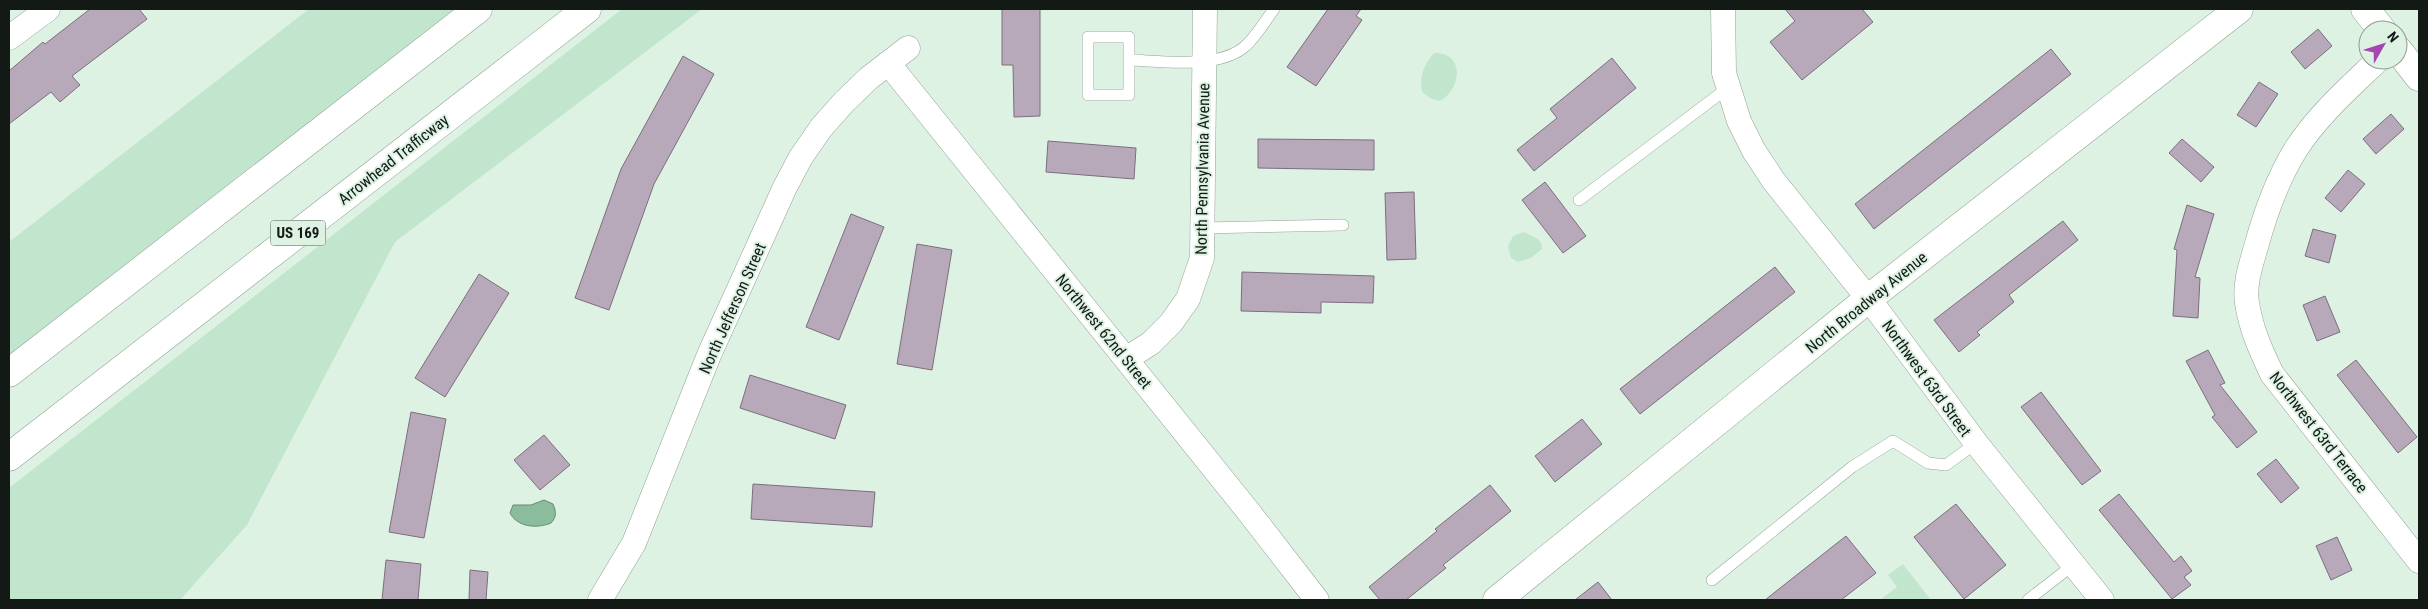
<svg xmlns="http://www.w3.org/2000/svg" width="2428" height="609" font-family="'Roboto Condensed',sans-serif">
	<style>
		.green { fill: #c1e6cd }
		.water { fill: #8bbd9c; stroke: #678c74 }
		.building { fill: #b8a9ba; stroke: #7c6e7d }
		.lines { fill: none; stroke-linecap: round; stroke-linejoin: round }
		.lane-casing { stroke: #90a396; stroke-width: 12 }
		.street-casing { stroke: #90a396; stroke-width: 25 }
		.secondary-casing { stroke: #90a396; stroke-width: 29 }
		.highway-casing { stroke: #90a396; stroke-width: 29 }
		.lane { stroke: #fff; stroke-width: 11 }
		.street { stroke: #fff; stroke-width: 24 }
		.secondary { stroke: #fff; stroke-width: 28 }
		.highway { stroke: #fff; stroke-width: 28 }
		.labels { text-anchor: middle; stroke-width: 4; stroke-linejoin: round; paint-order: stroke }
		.shield { fill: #def2e4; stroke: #505b53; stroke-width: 1 }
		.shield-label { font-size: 15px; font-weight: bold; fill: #131a15 }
		.street-label { font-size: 16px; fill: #131a15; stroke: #def2e4 }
	</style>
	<rect width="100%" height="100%" fill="#def2e4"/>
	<path class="green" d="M309,9H455L9,357V242Z
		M622,9H702L395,242L247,525L180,600H9V488Z
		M1434,53C1465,52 1462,89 1440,101L1432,99L1422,92C1419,77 1424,64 1434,53Z
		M1524,232L1538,239L1542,244V249L1531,258L1518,262L1511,258L1508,246L1513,236Z
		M1903,564L1931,600H1880L1897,587L1888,575Z"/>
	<path class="water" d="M544,500L553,504C556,511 557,517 551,523C537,529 517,527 510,513L513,505H531Z"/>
	<path class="building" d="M90,9H139L147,19L72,76L80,85L60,102L51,92L9,124V71L43,42L45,44Z
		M1002,9H1040V116L1014,117L1013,65H1002Z
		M1328,9H1361L1356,16L1362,20L1316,86L1287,67Z
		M1785,9H1862L1873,22L1802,80L1770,42L1795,21Z
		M2318,29L2332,46L2305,69L2291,52Z
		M2051,49L2071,74L1874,229L1855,204Z
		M683,56L714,74L654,184L609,310L575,298L621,169Z
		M1612,58L1636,88L1534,171L1517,150L1557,118L1550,109Z
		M2259,82L2278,94L2256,127L2237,115Z
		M2391,114L2404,129L2376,154L2363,139Z
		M1258,139L1374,140V170L1258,168Z
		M2182,139L2214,167L2201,182L2169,153Z
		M1048,141L1136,148L1134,179L1046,172Z
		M2348,170L2365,184L2341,212L2325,198Z
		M1545,182L1586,236L1563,253L1522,200Z
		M1414,192L1416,259L1387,260L1385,193Z
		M2187,205L2214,214L2195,277L2200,278L2198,318L2173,316L2177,250L2174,249Z
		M851,214L884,227L839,340L806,327Z
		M2063,221L2078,240L2009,295L2014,302L1977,332L1980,335L1959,352L1934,320Z
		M2313,229L2336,235L2329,263L2305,256Z
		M917,244L952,250L932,370L897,364Z
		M1775,267L1795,292L1640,414L1620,389Z
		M1242,272L1374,276L1373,303L1321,302V313L1241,311Z
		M479,274L509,293L445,397L415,378Z
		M2325,296L2340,332L2317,341L2303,305Z
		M2208,350L2225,383L2220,385L2257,432L2237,448L2212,417L2215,415L2186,361Z
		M2356,360L2417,437L2398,453L2337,375Z
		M750,375L846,405L835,439L740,408Z
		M2041,392L2101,471L2082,485L2021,407Z
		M411,412L446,419L424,538L389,532Z
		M1582,419L1602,444L1555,482L1535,456Z
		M544,435L570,465L540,490L514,460Z
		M2276,459L2299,488L2281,503L2257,474Z
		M753,484L875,492L872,527L751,519Z
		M1490,485L1511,511L1443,565L1446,568L1406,600H1380L1369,587L1437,531L1435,529Z
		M2119,494L2174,562L2181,556L2192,571L2184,577L2191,585L2172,599L2099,510Z
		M1956,504L2006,565L1964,599L1914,537Z
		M1846,536L1876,573L1841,600H1765Z
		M2337,537L2352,570L2331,580L2316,546Z
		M386,560L421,564L418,600H382Z
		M470,570L488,572L486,600H469Z
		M1598,582L1612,600H1575Z"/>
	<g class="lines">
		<g class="lane-casing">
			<path id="lane" d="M1088,37H1129V95H1088Z
				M1129,60C1161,61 1216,69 1243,48C1255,39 1265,21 1274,9
				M1579,200L1729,87
				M1203,228L1343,225
				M1712,580L1852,467L1893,441L1928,463L1946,465L1976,443
				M2028,600L2073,565"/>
		</g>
		<g class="street-casing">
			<path id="street" d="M1723,9L1724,73L1739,121L1754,151L1773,180L1875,307L1976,443L2102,600
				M9,38L48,9
				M2378,60C2349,88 2318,115 2296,149C2278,178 2265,214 2256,247C2251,264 2244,285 2247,303C2251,329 2261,351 2272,374L2419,561
				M888,63L1248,511L1317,600
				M1126,359L1151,343L1171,323L1188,299L1202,258L1205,9
				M600,600L634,543L709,355L785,187L801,157L821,128L844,102L869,78L908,48"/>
		</g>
		<g class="secondary-casing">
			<path id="secondary" d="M2365,9L2382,30
				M2398,50L2419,77
				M1497,600L1868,299L2239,9"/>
		</g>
		<g class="highway-casing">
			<path id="highway" d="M9,373L478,9
				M9,457L587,9"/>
		</g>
		<use href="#lane" class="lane"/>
		<use href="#street" class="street"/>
		<use href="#secondary" class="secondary"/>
		<use href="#highway" class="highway"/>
	</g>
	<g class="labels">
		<rect class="shield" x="270.5" y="220.5" width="55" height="25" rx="4"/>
		<g class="shield-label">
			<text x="298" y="238">US 169</text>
		</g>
		<g class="street-label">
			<text transform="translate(393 159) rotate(-38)" y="6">Arrowhead Trafficway</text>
			<text transform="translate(1202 169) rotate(-89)" y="6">North Pennsylvania Avenue</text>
			<text transform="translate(1866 302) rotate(-39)" y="6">North Broadway Avenue</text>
			<text transform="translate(732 308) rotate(-66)" y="6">North Jefferson Street</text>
			<text transform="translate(1104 331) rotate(51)" y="6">Northwest 62nd Street</text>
			<text transform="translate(1927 378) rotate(54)" y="6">Northwest 63rd Street</text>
			<text transform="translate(2319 432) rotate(52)" y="6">Northwest 63rd Terrace</text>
		</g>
	</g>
	<rect width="2428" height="609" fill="none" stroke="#131a15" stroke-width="20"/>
	<g transform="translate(2383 45) rotate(51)"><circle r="24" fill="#def2e4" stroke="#8d9c91"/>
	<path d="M0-4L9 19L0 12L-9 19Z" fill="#a447b0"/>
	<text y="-8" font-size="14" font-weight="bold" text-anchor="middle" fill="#131a15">N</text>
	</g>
</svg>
